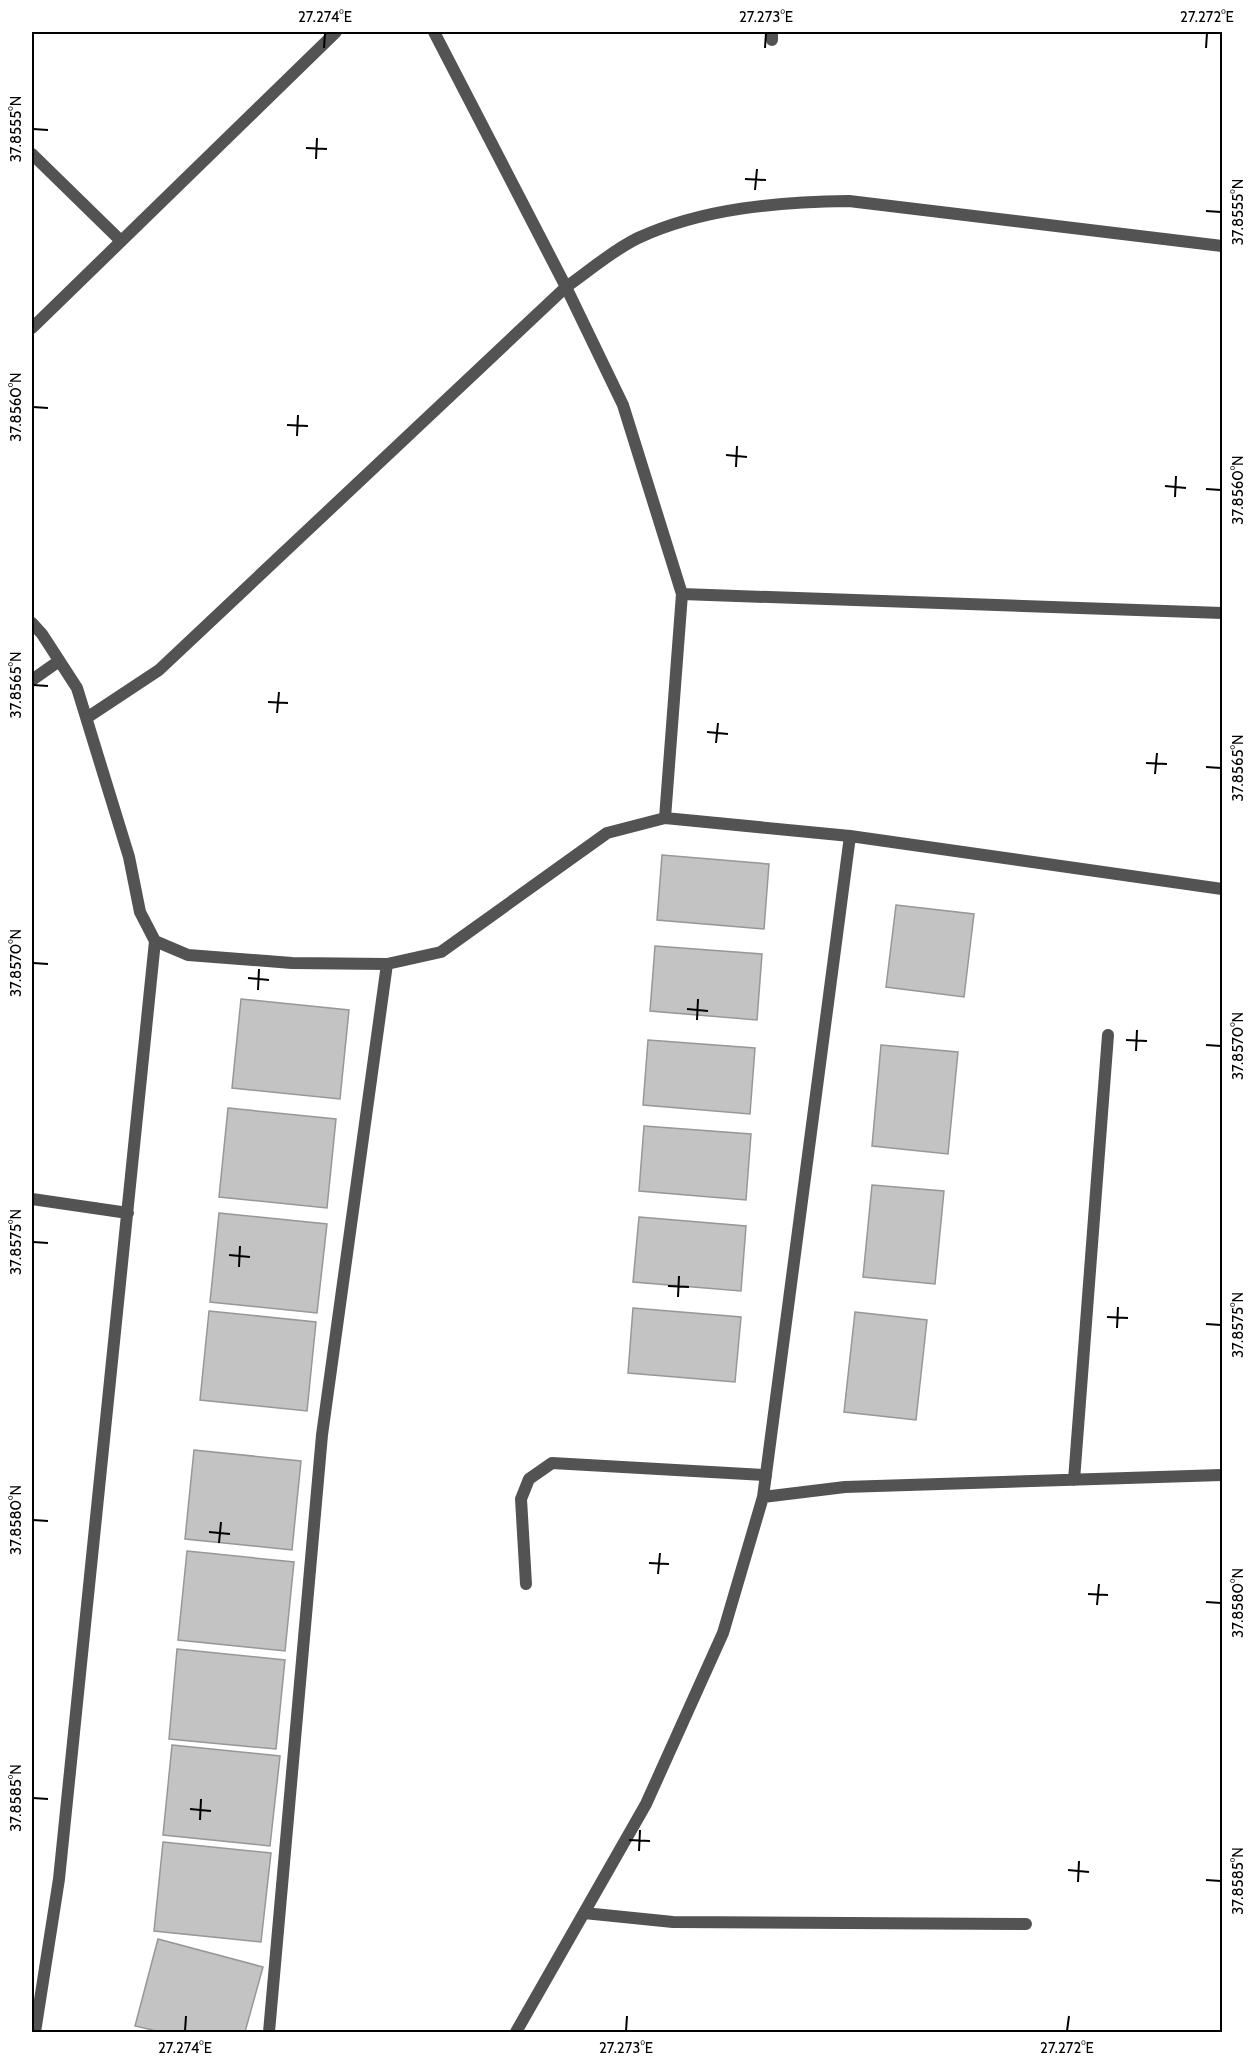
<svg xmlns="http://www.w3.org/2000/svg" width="1254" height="2064" font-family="Cabin,sans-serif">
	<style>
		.building { fill: #c3c3c3; stroke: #979797; stroke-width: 1.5 }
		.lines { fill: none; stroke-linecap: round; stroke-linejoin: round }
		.service { stroke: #535353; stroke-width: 12 }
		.minor { stroke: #535353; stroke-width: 12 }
		.ticks { fill: none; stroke: #000; stroke-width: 2 }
		.neatline { fill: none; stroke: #000; stroke-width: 2 }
		.ticks-label { font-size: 15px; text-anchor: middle; fill: #000 }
	</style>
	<rect width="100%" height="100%" fill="#fff"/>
	<path class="building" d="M662,855L769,864L764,929L657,920Z
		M896,905L974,914L964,997L886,987Z
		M655,946L762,954L757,1020L650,1011Z
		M241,999L349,1010L340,1099L232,1088Z
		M648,1040L755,1048L750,1114L643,1105Z
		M881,1045L958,1052L948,1154L872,1146Z
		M228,1108L336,1119L327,1208L219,1197Z
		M644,1126L751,1134L746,1200L639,1191Z
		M872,1185L944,1191L935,1284L863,1277Z
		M219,1213L327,1224L317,1313L210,1302Z
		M639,1217L746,1226L741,1291L633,1282Z
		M633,1308L741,1317L735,1382L628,1373Z
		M209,1311L316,1322L307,1411L200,1400Z
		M855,1312L927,1320L916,1420L844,1412Z
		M194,1450L301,1461L292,1550L185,1539Z
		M187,1551L294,1562L285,1651L178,1640Z
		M177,1649L285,1660L276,1749L169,1739Z
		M172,1745L280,1756L270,1846L163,1835Z
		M163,1842L271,1853L261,1942L154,1931Z
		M158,1939L263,1967L245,2032H161L135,2026Z"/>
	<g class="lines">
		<path class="service" d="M772,40V32
			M32,154L121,241
			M526,1584L521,1499L529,1479L552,1463L766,1475"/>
		<path class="minor" d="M434,32L566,287L623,405L682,594L665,818
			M32,328L336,32
			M682,594L1222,613
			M32,623L42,634L77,688L129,857L140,912L155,941L59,1879L35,2032
			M32,680L59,661
			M88,717L159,670L566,287C589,271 613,250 638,238C703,208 778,202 849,201L1222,246
			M850,836L1222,889
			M155,941L188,955L292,963L387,964
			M32,1199L128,1213
			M1074,1480L1108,1035
			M763,1497L845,1487L1222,1475
			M584,1913L673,1922L1026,1924
			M269,2032L322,1435L387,964L441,952L607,833L665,818L850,836L763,1497L723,1633L646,1804L516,2032"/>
	</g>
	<path class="ticks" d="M324,48L325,33M765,48L766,33M1206,48L1207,33M33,129L48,130M306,148L327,149M316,159L317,138M745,179L766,180M755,190L757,169M1206,211L1221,212M33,407L48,408M287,425L308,426M297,436L298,415M726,455L747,457M736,467L737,446M1165,486L1186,488M1206,489L1221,490M1175,497L1176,476M33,685L48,686M268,702L288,703M277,713L279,692M707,732L728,734M716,743L718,723M1146,763L1167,764M1206,767L1221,768M1155,774L1157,753M33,963L48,964M248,978L269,980M258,990L259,969M687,1009L708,1011M697,1020L698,999M1126,1040L1147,1041M1206,1045L1221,1046M1136,1051L1137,1030M33,1242L48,1243M229,1255L250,1257M239,1267L240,1246M668,1286L689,1287M678,1297L679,1276M1107,1317L1128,1318M1206,1324L1221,1325M1117,1328L1118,1307M33,1520L48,1521M209,1532L230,1534M219,1543L221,1522M649,1563L669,1564M658,1574L660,1553M1088,1594L1108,1595M1206,1602L1221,1603M1097,1605L1099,1584M33,1798L48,1799M190,1809L211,1811M200,1820L201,1799M629,1840L650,1841M639,1851L640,1830M1068,1870L1089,1872M1206,1880L1221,1881M1078,1882L1079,1861M185,2031L186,2016M626,2031L627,2016M1067,2031L1069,2016"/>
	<rect width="1254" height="2064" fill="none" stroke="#ffffff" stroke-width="66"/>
	<rect x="33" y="33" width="1188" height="1998" class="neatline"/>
	<g class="ticks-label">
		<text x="325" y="22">27.274°E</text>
		<text x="766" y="22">27.273°E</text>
		<text x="1207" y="22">27.272°E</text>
		<text transform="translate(16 129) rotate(-90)" y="5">37.8555°N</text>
		<text transform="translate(1238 212) rotate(-90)" y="5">37.8555°N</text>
		<text transform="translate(16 407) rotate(-90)" y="5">37.8560°N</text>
		<text transform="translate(1238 490) rotate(-90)" y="5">37.8560°N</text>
		<text transform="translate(16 685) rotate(-90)" y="5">37.8565°N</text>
		<text transform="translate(1238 768) rotate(-90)" y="5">37.8565°N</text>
		<text transform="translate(16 963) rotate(-90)" y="5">37.8570°N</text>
		<text transform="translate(1238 1046) rotate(-90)" y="5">37.8570°N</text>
		<text transform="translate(16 1242) rotate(-90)" y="5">37.8575°N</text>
		<text transform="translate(1238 1325) rotate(-90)" y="5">37.8575°N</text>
		<text transform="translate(16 1520) rotate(-90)" y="5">37.8580°N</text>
		<text transform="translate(1238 1603) rotate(-90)" y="5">37.8580°N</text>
		<text transform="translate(16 1798) rotate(-90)" y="5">37.8585°N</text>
		<text transform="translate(1238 1881) rotate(-90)" y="5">37.8585°N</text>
		<text x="185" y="2053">27.274°E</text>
		<text x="626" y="2053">27.273°E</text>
		<text x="1067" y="2053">27.272°E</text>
	</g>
</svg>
